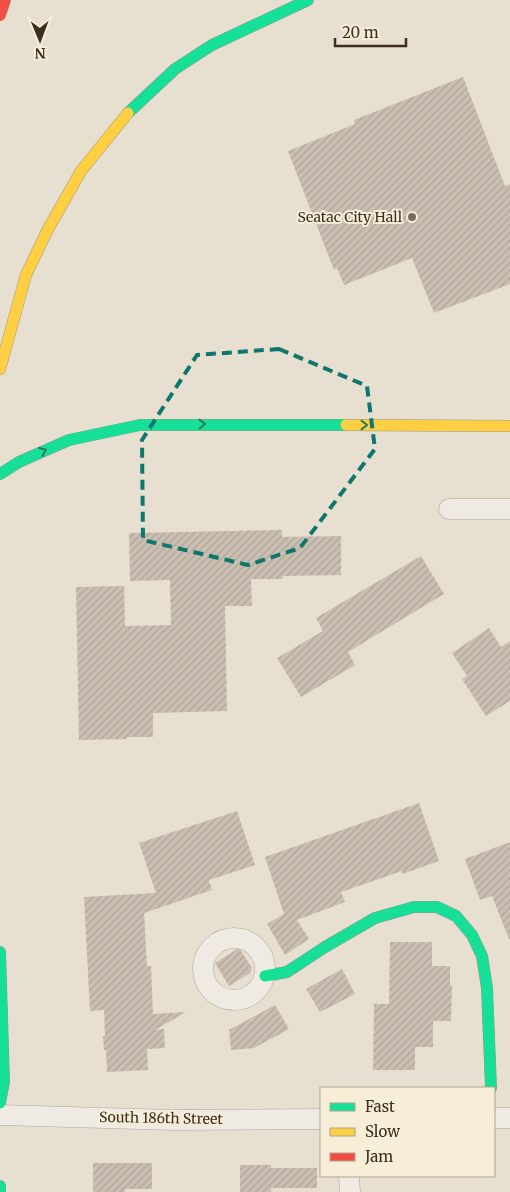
<svg xmlns="http://www.w3.org/2000/svg" width="510" height="1192" font-family="Merriweather,serif">
	<style>
		.building { fill: url(#building-hatch) }
		.lines { fill: none; stroke-linecap: round; stroke-linejoin: round }
		.street-casing { stroke: #ada599; stroke-width: 21 }
		.fast-casing { stroke: #9c958a; stroke-width: 12 }
		.slow-casing { stroke: #9c958a; stroke-width: 12 }
		.jam-casing { stroke: #9c958a; stroke-width: 12 }
		.street { stroke: #efebe3; stroke-width: 20 }
		.fast { stroke: #16e098; stroke-width: 11 }
		.slow { stroke: #ffcf43; stroke-width: 11 }
		.jam { stroke: #f24e42; stroke-width: 11 }
		.oneway { stroke: #2b7e56 }
		.marked { fill: none; stroke: #0f766e; stroke-width: 4; stroke-dasharray: 10 6; stroke-linejoin: round }
		.poi-dot { fill: #786c5e; stroke: #f7eed8; stroke-width: 2 }
		.labels { text-anchor: middle; stroke-width: 4; stroke-linejoin: round; paint-order: stroke }
		.poi-label { font-size: 14px; fill: #3d2e20; stroke: #f7eed8; text-anchor: end }
		.street-label { font-size: 14px; fill: #3d2e20; stroke: #f7eed8 }
	</style>
	<defs>
		<pattern id="building-hatch" width="6" height="6" patternUnits="userSpaceOnUse" patternTransform="scale(1.25)"><rect width="6" height="6" fill="#cbbfb2"/><path d="M-1 1l2-2M0 6l6-6M5 7l2-2" fill="none" stroke="#afa499"/></pattern>
	</defs>
	<rect width="100%" height="100%" fill="#e7e0d1"/>
	<path class="building" d="M463,77L505,186L510,184V284L434,313L412,258L344,285L337,268L334,270L288,151L355,124L354,120Z
		M282,530V537L341,536V575L283,576V579H251L252,606H225L227,711L153,713V737H127V739L79,740L76,587L124,586L125,626L171,625L170,580L130,581L129,533Z
		M421,556L444,594L348,652L355,665L301,697L277,658L323,631L316,618Z
		M489,628L501,647L510,641V701L486,716L462,679L467,676L452,653Z
		M419,803L439,861L403,874L402,871L341,892L345,902L297,920L309,939L285,955L267,924L284,914L265,857Z
		M237,811L255,865L209,880L212,890L144,913L147,966H151L153,1014L186,1012L155,1030L164,1029L165,1048L147,1049L148,1070L107,1072L106,1050H104L103,1036H105L104,1010L90,1011L84,897L156,893L139,843Z
		M510,842V939H509L492,896L480,900L465,859Z
		M390,942H432V966H450V985H452L451,1021H433V1047H415V1070H373L374,1004H389Z
		M239,948L252,968L250,973L229,986L215,963Z
		M342,969L355,994L320,1012L306,989Z
		M275,1005L289,1029L254,1048L231,1050L229,1030Z
		M93,1163H152V1189H125V1192H93Z
		M240,1165H271V1168H317V1188H271V1192H240Z"/>
	<g class="lines">
		<g class="street-casing">
			<path id="street" d="M449,509H510
				M203 969a31 31 0 1 1 62 0a31 31 0 1 1-62 0Z
				M0,1115L174,1120L321,1119
				M494,1118H510
				M349,1176L350,1192"/>
		</g>
		<g class="fast-casing">
			<path id="fast" d="M128,113L175,69L212,45L308,0
				M0,474L19,462L69,440L140,425H346
				M0,952L4,1082L0,1103
				M265,976L287,972L325,947L375,918L414,907H437L456,916L472,935L482,956L487,988L491,1088
				M0,1186V1192"/>
		</g>
		<g class="slow-casing">
			<path id="slow" d="M0,369L26,275L47,231L81,171L128,113
				M346,425L510,426"/>
		</g>
		<g class="jam-casing">
			<path id="jam" d="M0,15L5,0"/>
		</g>
		<use href="#street" class="street"/>
		<use href="#fast" class="fast"/>
		<use href="#slow" class="slow"/>
		<use href="#jam" class="jam"/>
	</g>
	<defs><path id="oneway-chevron" d="M-2-3.5L2.5 0L-2 3.5" fill="none" stroke-width="1.6" stroke-linecap="round" stroke-linejoin="round" transform="scale(1.25)"/></defs>
	<g class="oneway">
		<use href="#oneway-chevron" transform="translate(202 424) rotate(-1)"/>
		<use href="#oneway-chevron" transform="translate(364 425)"/>
		<use href="#oneway-chevron" transform="translate(43 451) rotate(-23)"/>
	</g>
	<path class="marked" d="M279,349L367,386L375,449L300,548L248,565L143,540L142,440L197,355Z"/>
	<circle class="poi-dot" cx="412" cy="217" r="5"/>
	<g class="labels">
		<g class="poi-label">
			<text x="402" y="222">Seatac City Hall</text>
		</g>
		<g class="street-label">
			<text transform="translate(161 1118) rotate(1)" y="5">South 186th Street</text>
		</g>
	</g>
	<rect x="320" y="1087" width="175" height="90" fill="#f7eed8" stroke="#ada18e"/>
	<rect x="330" y="1103" width="25" height="8" fill="#16e098" stroke="#ada18e"/>
	<text x="365" y="1112" font-size="15" fill="#3d2e20">Fast</text>
	<rect x="330" y="1128" width="25" height="8" fill="#ffcf43" stroke="#ada18e"/>
	<text x="365" y="1137" font-size="15" fill="#3d2e20">Slow</text>
	<rect x="330" y="1153" width="25" height="8" fill="#f24e42" stroke="#ada18e"/>
	<text x="365" y="1162" font-size="15" fill="#3d2e20">Jam</text>
	<g transform="translate(40 40) rotate(179)" stroke="#f7eed8" stroke-width="4" paint-order="stroke">
	<path d="M0-4L9 19L0 12L-9 19Z" fill="#3d2e20"/>
	<text y="-8" font-size="14" font-weight="bold" text-anchor="middle" fill="#3d2e20">N</text>
	</g>
	<path d="M335 38v8h71v-8" fill="none" stroke="#3d2e20" stroke-width="2.5"/>
	<text x="342" y="38" font-size="15" fill="#3d2e20" stroke="#f7eed8" stroke-width="4" paint-order="stroke">20 m</text>
</svg>
